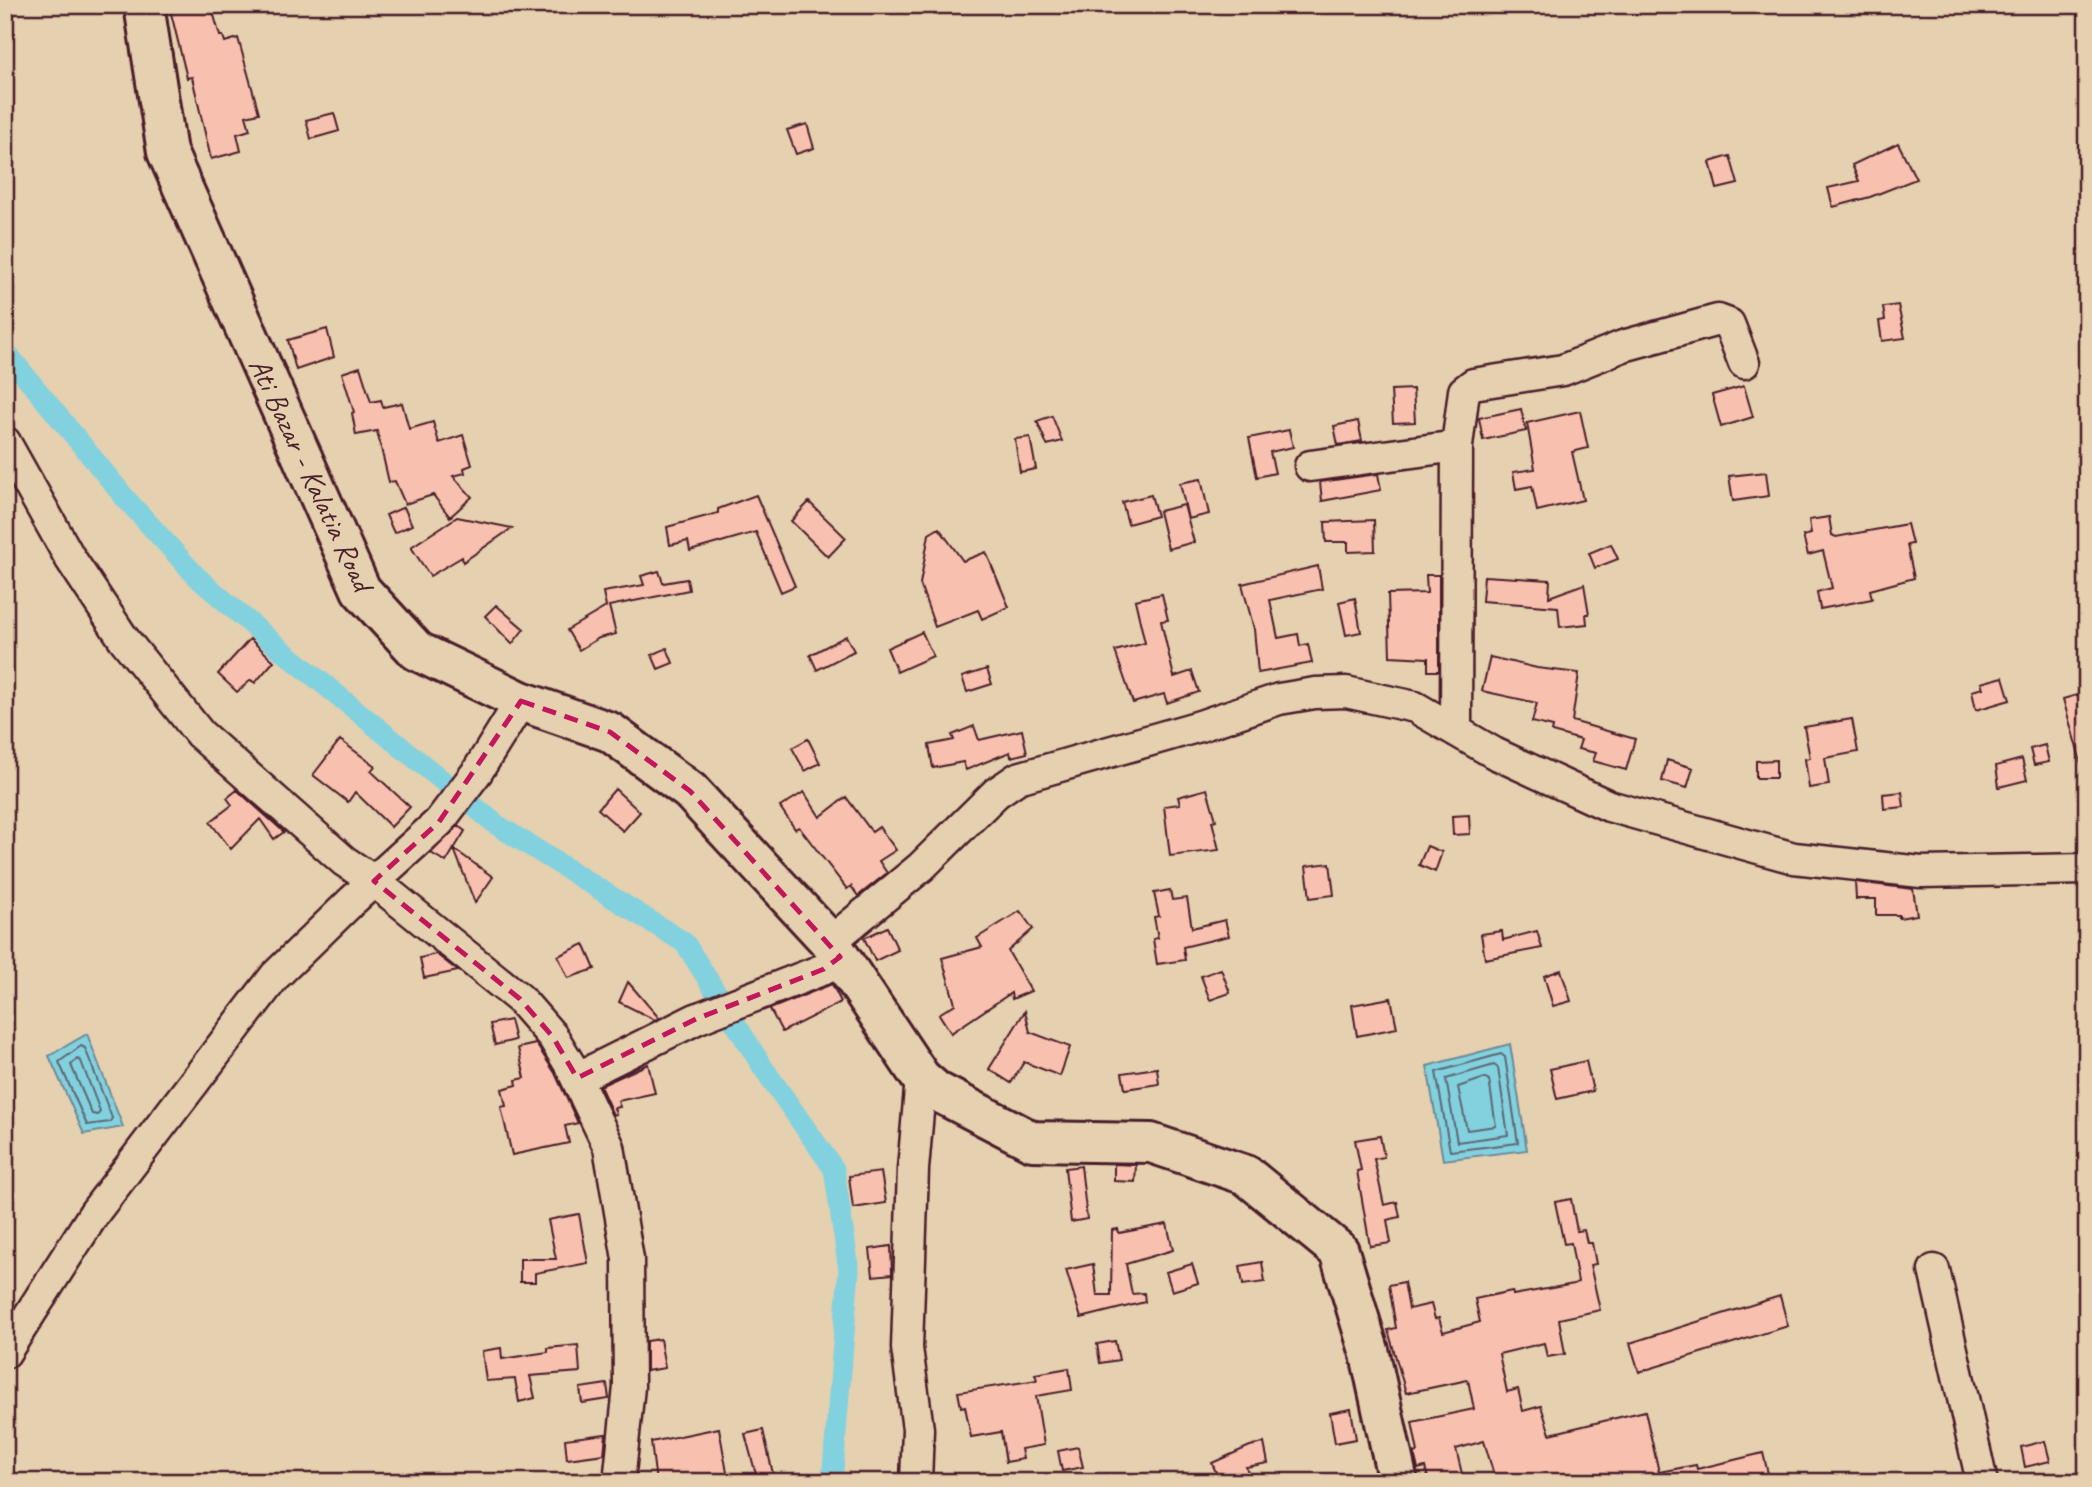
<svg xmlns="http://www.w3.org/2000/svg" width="2092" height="1487" font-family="Caveat,sans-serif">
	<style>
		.water { fill: #82d1df; stroke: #6c8a97; stroke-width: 2 }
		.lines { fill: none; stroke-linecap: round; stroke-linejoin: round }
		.shore { stroke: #606673; stroke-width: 2 }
		.canal { stroke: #82d1df; stroke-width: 21 }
		.building { fill: #f8c0ae; stroke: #4a1f2b; stroke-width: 2 }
		.minor-casing { stroke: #4a1f2b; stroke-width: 35 }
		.major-casing { stroke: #4a1f2b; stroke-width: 44 }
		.minor { stroke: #e5d0af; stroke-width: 30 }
		.major { stroke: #e5d0af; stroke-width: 38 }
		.marked { fill: none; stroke: #c2185b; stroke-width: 5; stroke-dasharray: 14 9; stroke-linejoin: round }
		.labels { text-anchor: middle; stroke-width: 5; stroke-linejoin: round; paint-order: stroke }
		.street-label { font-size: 30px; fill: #4a1f2b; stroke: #e5d0af }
	</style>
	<rect width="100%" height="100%" fill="#e5d0af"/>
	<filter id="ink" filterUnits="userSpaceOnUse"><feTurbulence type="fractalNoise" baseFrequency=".0143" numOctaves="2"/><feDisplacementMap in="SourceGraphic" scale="14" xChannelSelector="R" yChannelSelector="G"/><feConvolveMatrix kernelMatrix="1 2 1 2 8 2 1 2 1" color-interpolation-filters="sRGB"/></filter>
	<g filter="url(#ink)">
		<path class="water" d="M87,1034L123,1127L84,1134L49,1056Z
			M1510,1044L1527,1150L1443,1160L1427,1066Z"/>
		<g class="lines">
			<path class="shore" d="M81,1046L85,1048L112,1118L110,1122L87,1125L59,1062Z
				M1501,1054L1505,1057L1518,1143L1450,1151L1436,1072Z
				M77,1059L81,1061L100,1111L98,1115L92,1114L71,1065Z
				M1494,1065L1498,1068L1508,1135L1457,1142L1446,1079Z
				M1485,1078L1489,1080L1496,1126L1467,1130L1458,1087Z"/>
			<path class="canal" d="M5,351L126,499L197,577L272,642L497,825L685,943L764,1069L834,1169L849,1270L832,1482"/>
		</g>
		<path class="building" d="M169,5H211L220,36H223L225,42L238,38L259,113L246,116L250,130L237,134L241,151L211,159L192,77L187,78Z
			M334,113L339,131L311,139L306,120Z
			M807,124L814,148L796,154L787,130Z
			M1898,143L1916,179L1870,197L1833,207L1828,188L1859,181L1852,165Z
			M1730,156L1738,184L1717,189L1710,162Z
			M1898,305L1905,338L1882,341L1879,321L1885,320L1883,307Z
			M327,329L334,357L296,370L288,340Z
			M360,367L371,402L381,400L383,407L402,403L409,429L433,422L439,443L463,435L472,465L464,468L465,473L453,476L472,497L450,517L433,495L405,504L395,481L389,482L377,431L356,435L352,413L354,412L342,373Z
			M1744,386L1753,417L1721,427L1712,395Z
			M1413,389L1415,422L1393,423L1391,390Z
			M1521,409L1526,431L1483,440L1479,418Z
			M1580,411L1588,448L1572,452L1583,500L1537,511L1532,486L1516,489L1513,472L1535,469L1527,423Z
			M1052,416L1062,441L1047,445L1037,421Z
			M1358,421L1362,441L1338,445L1334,426Z
			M1289,430L1293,447L1270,452L1275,473L1257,477L1249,438Z
			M1030,437L1036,469L1020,472L1015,439Z
			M1766,472L1769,496L1733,501L1729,476Z
			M1378,474L1381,490L1322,501L1320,482Z
			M1201,479L1209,514L1188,519L1180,483Z
			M756,495L795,586L781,592L756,532L690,551L688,541L670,545L667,527L718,513V509Z
			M1151,495L1157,516L1128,524L1122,502Z
			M809,502L846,538L828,557L791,521Z
			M1184,505L1194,542L1168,549L1159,511Z
			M404,507L412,525L394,533L386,515Z
			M457,517L512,528L463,562L462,557L430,576L411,547Z
			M1829,517L1832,535L1836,537L1907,524L1912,544L1907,545L1914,578L1870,590L1872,599L1820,609L1817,592L1832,588L1823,551L1808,555L1803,536L1811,534L1809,520Z
			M1374,520L1375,551L1348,552V542H1326L1325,522Z
			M939,528L963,561L986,552L1009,607L982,619L978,610L935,627L920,584L929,534Z
			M1611,544L1618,559L1595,568L1589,553Z
			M1318,566L1322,589L1270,600L1278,638L1298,634L1300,646L1308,644L1312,663L1258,673L1254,629L1242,584Z
			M659,571L663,583L687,579L689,590L609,606L616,634L599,638L579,650L567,630L606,607L603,592L644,585L641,576Z
			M1426,575H1439V671H1428V658L1390,656L1388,594L1427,593Z
			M1484,576L1550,580L1549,597L1584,584L1589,614H1586L1587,624L1560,627L1558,607L1482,601Z
			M1162,594L1168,620L1161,621L1174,677L1192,671L1199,692L1167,703L1164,694L1133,703L1115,651L1145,643L1135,600Z
			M1355,598L1361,632L1346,635L1339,602Z
			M496,605L524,629L512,644L485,616Z
			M922,632L933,656L897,672L887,648Z
			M846,636L854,651L817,670L810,655Z
			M250,639L274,661L255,683L251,680L237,692L218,674Z
			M667,648L673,663L658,669L652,655Z
			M1490,657L1537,668L1579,673L1572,721L1635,739L1626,770L1593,761L1596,753L1578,749L1581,740L1552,732L1553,727L1532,722L1537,703L1482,691Z
			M987,669L992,684L967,692L962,677Z
			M2003,677L2010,700L1976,710L1972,691L1983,688L1981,683Z
			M2084,693L2087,765L2082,766L2063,699Z
			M1852,719L1858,752L1825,758L1829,785L1809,788L1805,759L1810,758L1804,727Z
			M974,726L979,740L1022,730L1027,753L1011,757L1010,752L966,770L963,762L933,768L929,745L954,740L952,735Z
			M808,739L820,763L805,771L792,748Z
			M340,740L375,766L371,771L410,807L391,827L355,792L348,802L313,775Z
			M2045,745L2049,762L2034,765L2030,749Z
			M2022,759L2027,780L1999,787L1996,766Z
			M1667,760L1693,768L1687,788L1662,781Z
			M1776,760V778H1756V761Z
			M615,789L640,812L623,831L598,809Z
			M1207,789L1216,820L1212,821L1219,850L1170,856L1164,806L1180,804L1178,797Z
			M237,790L284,832L274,839L260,819L231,849L210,822L232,805L227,798Z
			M804,792L820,817L846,797L872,832L879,827L896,850L879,861L887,873L858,896L851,886L847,889L799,827L795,829L780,807Z
			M1902,792L1904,807L1884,809L1883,794Z
			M1469,815L1470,834L1453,835L1452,816Z
			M458,826L465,831L446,862L431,853Z
			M1427,846L1442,852L1435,872L1419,865Z
			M454,849L493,877L475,903Z
			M1330,863L1334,895L1310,898L1306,866Z
			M1855,882L1913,889L1917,915L1899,918V915H1876V899H1856Z
			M1170,890L1172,900L1187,898L1192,928L1225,920L1229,936L1183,947L1185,960L1157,964L1153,939L1158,938L1154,917L1159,916L1154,893Z
			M1020,911L1033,929L1008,951L1031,991L1012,999L1011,993L951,1033L939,1014L955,1004L942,958L982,947L977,938Z
			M887,927L898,950L875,961L864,938Z
			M1502,931L1503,940L1537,931L1542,948L1485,959L1481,934Z
			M584,944L595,969L568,978L558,956Z
			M436,954L458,971L424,978L420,958Z
			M1221,969L1230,993L1210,1000L1201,976Z
			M1561,970L1571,1001L1553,1006L1544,976Z
			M628,982L659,1018L655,1020L619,1002Z
			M832,984L841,1002L782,1032L770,1009Z
			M1391,998L1397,1028L1357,1036L1352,1005Z
			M1025,1011L1030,1032L1070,1047L1060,1076L1024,1062L1011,1083L989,1069Z
			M510,1020L515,1040L495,1045L490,1024Z
			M536,1044L555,1073L578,1123L565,1126L569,1143L512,1155L501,1107L506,1106L502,1089L517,1085L516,1080L525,1078L518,1048Z
			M1586,1061L1593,1091L1557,1099L1550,1069Z
			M648,1064L655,1093L618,1101L620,1107L614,1108L616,1114L613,1115L600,1086Z
			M1157,1068L1159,1084L1125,1089L1122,1073Z
			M1380,1136L1384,1157L1374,1159L1384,1205L1397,1202L1400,1217L1387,1220L1391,1243L1370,1246L1357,1171L1361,1170L1355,1140Z
			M1114,1164L1136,1165L1135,1182L1114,1181Z
			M1081,1166L1087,1219L1071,1222L1065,1168Z
			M881,1172L886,1203L853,1208L849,1176Z
			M1571,1199L1577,1231L1584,1230L1587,1243H1592L1596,1264L1590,1265L1600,1310L1559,1319L1565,1354L1547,1357L1544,1343L1499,1354L1507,1392L1518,1389L1523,1411L1541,1406L1550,1434L1645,1411L1659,1472L1696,1465L1697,1469L1763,1453L1770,1482H1496L1484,1441L1456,1449L1464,1482H1429L1425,1467L1418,1469L1414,1453L1418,1452L1412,1422L1474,1409L1468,1380L1406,1393L1388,1330L1396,1328L1389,1285L1404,1282L1409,1309L1431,1304L1435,1319L1439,1318L1443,1332L1480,1322L1475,1299L1512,1291L1513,1295L1574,1284L1578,1282L1571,1243L1564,1244L1555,1202Z
			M579,1214L588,1263L535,1273V1282H520V1259H556L548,1220Z
			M1167,1224L1173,1250L1126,1264L1132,1294L1144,1293L1145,1302L1081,1318L1066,1270L1093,1264L1097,1295H1111L1112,1230L1118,1229L1119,1233Z
			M891,1246L892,1274L873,1276L870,1249Z
			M1262,1262L1265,1282L1243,1285L1240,1266Z
			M1192,1264L1198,1283L1172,1291L1166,1272Z
			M1780,1296L1788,1326L1639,1372L1630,1343Z
			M660,1339L665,1368L646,1371V1341Z
			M1115,1341L1119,1360L1100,1363L1097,1344Z
			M578,1345L580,1372L530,1376L535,1398L519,1402L515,1379L486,1381L482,1351L501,1348L502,1359L548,1352V1348Z
			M1069,1368L1072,1390L1036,1396L1044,1445L1021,1449L1023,1459L1006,1462L1001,1432L971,1437L965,1406L961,1407L958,1392L1037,1380L1035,1374Z
			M607,1384L609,1399L582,1403L580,1388Z
			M1351,1409L1356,1439L1335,1443L1330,1413Z
			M719,1428L728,1478L707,1482H656L651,1442Z
			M763,1430L770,1461L775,1482H758L745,1434Z
			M606,1434L604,1454L567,1459L565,1439Z
			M2045,1441L2050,1461L2025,1467L2021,1447Z
			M1264,1443L1268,1463L1246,1467L1252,1482H1220L1212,1463L1250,1446Z
			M1078,1447L1083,1467L1062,1471L1058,1451Z"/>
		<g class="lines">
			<g class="minor-casing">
				<path id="minor" d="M5,442L70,558L123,638L200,734L344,861L374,881L520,999L553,1037L570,1065L609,1147L628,1259L629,1387L619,1482
					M1457,446L1464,391L1473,384L1563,370L1623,346L1718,320L1729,324L1744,363
					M1310,466L1457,446L1456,731
					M830,942L921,867L996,793L1018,778L1200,726L1279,699L1315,693L1346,692L1415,707L1494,753L1609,806L1794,858L1921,872L2087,869
					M577,1078L696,1019L824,969L840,957
					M1934,1270L1982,1482
					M5,1353L95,1212L275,976L353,900L439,822L477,772L521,701
					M916,1482L918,1429L907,1348L913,1169L921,1078"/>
			</g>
			<g class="major-casing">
				<path id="major" d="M144,5L167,152L361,590L417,651L521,701L610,732L690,791L830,942L921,1078L936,1091L1032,1141L1151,1143L1246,1175L1339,1251L1370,1354L1398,1482"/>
			</g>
			<use href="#minor" class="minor"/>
			<use href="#major" class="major"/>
		</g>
	</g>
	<path class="marked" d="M521,701L610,732L690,791L840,957L824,969L696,1019L577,1078L553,1037L520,999L374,881L439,822Z"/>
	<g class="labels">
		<g class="street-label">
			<text transform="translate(311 474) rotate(65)" y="10">Ati Bazar - Kalatia Road</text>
		</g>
	</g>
	<rect width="2092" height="1487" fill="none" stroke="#e5d0af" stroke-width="28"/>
	<rect x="14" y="14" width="2064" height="1459" fill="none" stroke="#4a1f2b" stroke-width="2.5" filter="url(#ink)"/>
</svg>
